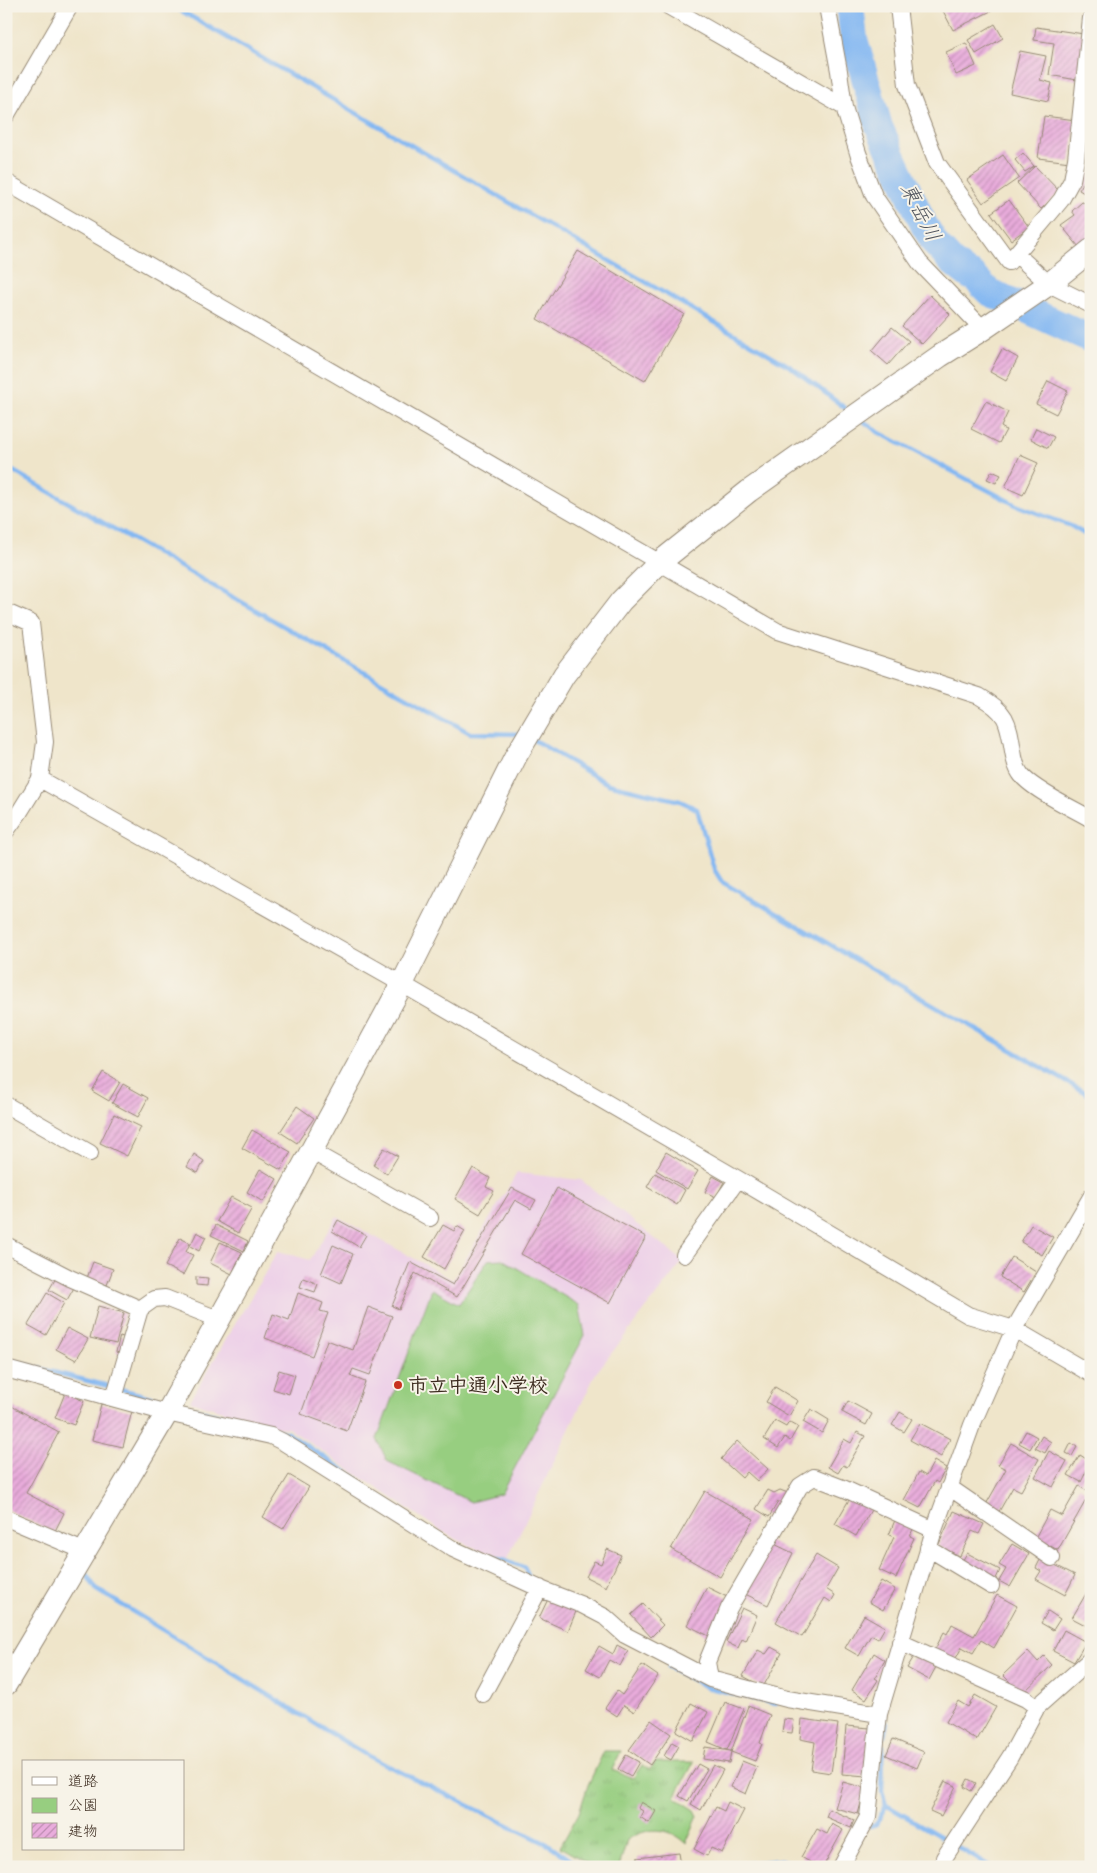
<svg xmlns="http://www.w3.org/2000/svg" width="1097" height="1873" font-family="'Indie Flower','Klee One',sans-serif">
	<style>
		.built { fill: #edd0e8 }
		.grass { fill: url(#grass-tufts); stroke: #697c4f }
		.green { fill: #97ce80; stroke: #697c4f }
		.lines { fill: none; stroke-linecap: round; stroke-linejoin: round }
		.stream { stroke: #84b8f2; stroke-width: 4.5 }
		.river { stroke: #84b8f2; stroke-width: 28 }
		.building { fill: url(#building-hatch) }
		.street-casing { stroke: #958874; stroke-width: 18 }
		.secondary-casing { stroke: #958874; stroke-width: 24 }
		.street { stroke: #fff; stroke-width: 16 }
		.secondary { stroke: #fff; stroke-width: 22 }
		.poi-dot { fill: #c8321e; stroke: #f7f3e8; stroke-width: 2 }
		.labels { text-anchor: middle; stroke-width: 4; stroke-linejoin: round; paint-order: stroke }
		.poi-label { font-size: 20px; font-weight: bold; fill: #3b2a1e; stroke: #f7f3e8; text-anchor: start }
		.water-label { font-size: 21px; font-style: italic; fill: #51555e; stroke: #f7f3e8 }
	</style>
	<defs>
		<pattern id="grass-tufts" width="24" height="20" patternUnits="userSpaceOnUse" patternTransform="scale(1.25)"><rect width="24" height="20" fill="#97ce80"/><path d="M3 7l-1-3M5 7V3M7 7l1-3M15 17l-1-3M17 17v-4M19 17l1-3" fill="none" stroke="#83b16e"/></pattern>
		<pattern id="building-hatch" width="6" height="6" patternUnits="userSpaceOnUse" patternTransform="scale(1.25)"><rect width="6" height="6" fill="#e9acdc"/><path d="M-1 1l2-2M0 6l6-6M5 7l2-2" fill="none" stroke="#be8cb2"/></pattern>
	</defs>
	<rect width="100%" height="100%" fill="#f7f3e8"/>
	<filter id="ink" filterUnits="userSpaceOnUse"><feTurbulence type="fractalNoise" baseFrequency=".02" numOctaves="2"/><feDisplacementMap in="SourceGraphic" scale="10" xChannelSelector="R" yChannelSelector="G"/><feConvolveMatrix kernelMatrix="1 2 1 2 8 2 1 2 1" color-interpolation-filters="sRGB"/></filter>
	<filter id="wash" filterUnits="userSpaceOnUse"><feTurbulence type="fractalNoise" baseFrequency=".0096" numOctaves="4" result="noise"/><feDisplacementMap in="SourceGraphic" scale="20" xChannelSelector="R" yChannelSelector="G"/><feGaussianBlur stdDeviation="1.12" result="paint"/><feColorMatrix in="noise" values="0 0 0 0 0 0 0 0 0 0 0 0 0 0 0 0 0 1.4 0 .05"/><feComposite in="paint" operator="in"/></filter>
	<g filter="url(#wash)">
		<rect width="100%" height="100%" fill="#efe5ca"/>
		<path class="built" d="M517,1173L581,1180L683,1261L596,1373L508,1558L470,1546L441,1531L288,1428L274,1427L190,1401L278,1251L310,1260L337,1216L453,1280Z"/>
		<path class="grass" d="M604,1751H621L612,1770L633,1778L642,1765L650,1769L656,1762H694L675,1797L695,1810L698,1816L686,1843C668,1826 647,1827 627,1840L619,1867L592,1866L560,1847L579,1813L588,1785Z"/>
		<path class="green" d="M502,1259L579,1305L585,1335L501,1494L471,1502L387,1461L377,1439L432,1289L459,1304L488,1260Z"/>
		<g class="lines">
			<path class="stream" d="M173,6L791,367L849,411
				M862,420L878,432L1016,505L1071,526L1091,538
				M6,467L470,733L521,734
				M532,739L608,784L680,801L697,809L714,869L722,882L1091,1096
				M6,1360L167,1401
				M179,1405L249,1423
				M274,1430L287,1433L357,1479
				M476,1552L506,1560L525,1568L529,1578
				M83,1569L96,1589L368,1756L551,1846L581,1867
				M669,1667L706,1687L776,1704
				M882,1721L887,1723L884,1737
				M883,1747L882,1792L886,1805
				M870,1826L876,1824L886,1805L950,1842
				M956,1846L991,1867
				M723,1867L781,1860L804,1867"/>
			<path class="river" d="M850,6L854,39L879,127L924,225L936,245L952,262L970,276L972,275L989,292L1091,339"/>
		</g>
		<g id="blocks">
			<path class="building" d="M943,6H991L993,10L953,30L941,7Z
				M995,24L1003,38L976,54L968,40Z
				M1036,27L1084,34L1077,80L1049,75L1054,43L1034,40Z
				M966,43L976,66L956,75L946,52Z
				M1020,51L1046,56L1040,80L1052,83L1048,101L1010,93Z
				M1044,116L1076,120L1070,162L1038,158Z
				M1023,153L1034,166L1025,172L1015,160Z
				M1003,155L1019,178L983,203L967,180Z
				M1035,166L1060,192L1041,209L1017,183Z
				M1091,170V197L1079,190Z
				M1009,200L1029,227L1011,240L991,213Z
				M1082,202L1091,205V241L1079,247L1061,225L1075,215L1072,211Z
				M578,251L684,314L645,381L537,319Z
				M930,295L950,314L922,344L902,326Z
				M892,327L909,341L888,365L872,351Z
				M1002,349L1018,358L1006,381L990,372Z
				M1048,381L1068,391L1056,414L1036,404Z
				M986,401L1008,412L1001,427L1006,430L999,443L971,429Z
				M1036,428L1054,437L1048,448L1031,439Z
				M1020,455L1038,463L1023,495L1005,487Z
				M992,471L1001,475L996,483L987,479Z
				M103,1072L120,1082L109,1101L92,1091Z
				M123,1084L148,1098L138,1117L112,1103Z
				M297,1106L314,1118L297,1143L280,1132Z
				M114,1114L141,1127L127,1156L100,1143Z
				M252,1130L291,1152L281,1170L242,1148Z
				M384,1148L398,1156L387,1174L373,1165Z
				M666,1152L698,1171L687,1189L656,1170Z
				M194,1154L204,1161L198,1173L187,1167Z
				M473,1168L490,1178L486,1187L494,1191L480,1214L455,1199Z
				M260,1169L277,1179L263,1202L247,1192Z
				M655,1173L685,1190L677,1205L647,1187Z
				M713,1176L724,1182L716,1197L705,1192Z
				M512,1188L536,1200L531,1209L515,1200L457,1297L415,1273L399,1309L392,1306L410,1262L453,1285Z
				M557,1188L646,1237L610,1303L521,1254Z
				M231,1197L252,1208L238,1233L217,1221Z
				M338,1220L366,1235L359,1247L332,1231Z
				M216,1225L248,1241L244,1251L211,1235Z
				M443,1225L454,1231L457,1226L465,1231L444,1269L424,1257Z
				M1031,1225L1053,1237L1042,1255L1021,1242Z
				M197,1232L206,1237L199,1251L190,1246Z
				M180,1238L190,1243L186,1252L193,1255L183,1275L165,1266Z
				M220,1242L242,1252L232,1274L210,1263Z
				M333,1245L353,1254L341,1283L321,1274Z
				M1012,1257L1036,1272L1024,1292L1000,1277Z
				M93,1262L113,1269L107,1285L87,1278Z
				M57,1276L75,1286L67,1300L49,1290Z
				M196,1277L208,1278L207,1286L196,1285Z
				M303,1278L318,1284L315,1292L300,1287Z
				M47,1293L64,1303L46,1335L28,1325Z
				M298,1293L323,1303L320,1311L328,1313L312,1356L265,1338L273,1314L289,1320Z
				M98,1306L124,1313L116,1344L90,1338Z
				M368,1307L392,1316L370,1375L353,1369L350,1376L365,1382L347,1431L301,1414L327,1340L353,1350Z
				M67,1328L88,1339L76,1360L56,1349Z
				M120,1336L129,1339L124,1355L116,1352Z
				M279,1370L295,1375L289,1394L273,1389Z
				M775,1387L798,1401L789,1416L766,1402Z
				M65,1393L84,1401L74,1425L55,1418Z
				M848,1401L872,1414L866,1425L842,1412Z
				M6,1403L59,1432L26,1493L64,1513L54,1533L6,1509Z
				M101,1404L132,1411L123,1447L92,1440Z
				M811,1409L829,1420L822,1433L803,1422Z
				M900,1412L912,1419L904,1432L892,1425Z
				M775,1421L786,1427L789,1422L798,1427L790,1441L785,1437L778,1448L764,1439Z
				M920,1423L950,1439L941,1457L910,1440Z
				M1026,1431L1037,1437L1030,1449L1019,1443Z
				M857,1432L865,1436L847,1467L843,1465L838,1473L828,1467L844,1439L851,1443Z
				M1042,1436L1051,1442L1045,1453L1035,1448Z
				M737,1441L768,1469L757,1481L747,1472L742,1478L721,1459Z
				M1011,1443L1039,1459L1021,1491L1013,1487L997,1515L984,1508L1006,1469L998,1465Z
				M1071,1443L1077,1447L1072,1456L1066,1453Z
				M1049,1451L1067,1461L1053,1487L1035,1477Z
				M1080,1455L1091,1462L1081,1482L1068,1475Z
				M934,1461L946,1468L938,1483L935,1481L920,1508L904,1500L919,1472L926,1476Z
				M289,1475L309,1487L283,1529L263,1517Z
				M1079,1486L1090,1493L1058,1550L1035,1538L1050,1510L1062,1516Z
				M768,1490L774,1493L780,1490L788,1493L782,1502H778L769,1517L756,1509Z
				M705,1491L754,1519L720,1577L671,1549Z
				M850,1498L871,1510L856,1536L835,1524Z
				M954,1511L984,1524L979,1534L972,1531L960,1556L938,1546Z
				M895,1520L913,1529L910,1536L914,1538L896,1578L879,1570L894,1537L889,1535Z
				M768,1541L793,1553L768,1605L743,1593Z
				M1012,1544L1029,1554L1010,1587L999,1581L1006,1569L999,1565Z
				M607,1549L621,1555L606,1587L586,1577L594,1561L601,1564Z
				M967,1553L1000,1570L995,1581L961,1563Z
				M816,1555L838,1568L826,1589L835,1595L831,1602L825,1598L802,1637L776,1622Z
				M1041,1558L1075,1575L1065,1595L1036,1579L1041,1571L1036,1568Z
				M881,1581L895,1589L883,1610L869,1602Z
				M1091,1585V1628L1072,1618Z
				M707,1587L729,1598L709,1636L687,1625Z
				M997,1595L1017,1606L994,1648L981,1640L973,1653L962,1647L954,1662L934,1651L944,1632L947,1634L952,1624L974,1636Z
				M549,1597L577,1609L568,1631L539,1618Z
				M643,1604L663,1625L651,1637L631,1615Z
				M742,1608L757,1615L746,1641L742,1639L738,1648L726,1642Z
				M1048,1611L1060,1619L1053,1630L1041,1623Z
				M864,1615L885,1627L878,1639L871,1635L859,1656L845,1648Z
				M1064,1630L1086,1642L1074,1662L1053,1651Z
				M617,1645L628,1651L620,1666L609,1660L600,1677L586,1669L599,1646L613,1654Z
				M771,1647L782,1653L763,1687L743,1676L758,1650L766,1654Z
				M1028,1651L1038,1662L1044,1656L1052,1665L1022,1694L1003,1675Z
				M874,1653L885,1660L875,1678L878,1680L866,1699L852,1690Z
				M915,1655L936,1667L929,1680L907,1668Z
				M642,1665L658,1676L634,1712L624,1705L617,1716L605,1708L617,1691L622,1695Z
				M975,1695L996,1707L977,1740L946,1722L958,1701L968,1707Z
				M725,1702L744,1709L727,1750L708,1742Z
				M691,1703L708,1712L693,1741L676,1731Z
				M748,1706L770,1715L760,1743L762,1744L755,1761L731,1752Z
				M784,1719L794,1720L792,1733L782,1732Z
				M802,1719L838,1724L831,1773L811,1770L815,1742L800,1739Z
				M651,1720L671,1734L650,1765L629,1750Z
				M846,1726L870,1728L866,1776L842,1774Z
				M893,1739L924,1752L917,1768L886,1755Z
				M672,1742L679,1746L671,1760L664,1756Z
				M705,1747L731,1751L729,1763L703,1759Z
				M626,1755L639,1762L631,1776L618,1769Z
				M742,1761L757,1767L746,1794L731,1787Z
				M698,1764L707,1769L688,1801L679,1796Z
				M713,1765L723,1770L701,1810L691,1804Z
				M968,1779L976,1783L971,1791L964,1787Z
				M945,1781L956,1786L941,1816L930,1811Z
				M843,1782L865,1788L858,1814L835,1808Z
				M641,1802L656,1811L649,1823L640,1817L643,1811L638,1808Z
				M728,1802L744,1810L722,1853L711,1848L707,1856L694,1849L716,1807L724,1811Z
				M829,1809L854,1820L851,1828L826,1817Z
				M832,1824L843,1830L823,1867H819L801,1857L817,1829L827,1834Z
				M679,1853L681,1865L638,1867L637,1858Z"/>
		</g>
	</g>
	<g filter="url(#ink)">
		<use href="#blocks" fill-opacity="0" stroke="#958874" stroke-width="1"/>
		<g class="lines">
			<g class="street-casing">
				<path id="street" d="M668,6L844,107
					M827,6L839,71L844,107L858,153L874,196L920,263L983,329
					M898,6L907,85L937,163L1009,262L1061,200L1072,180L1076,159L1091,18
					M6,116L70,6
					M6,182L777,631L979,696C1007,712 1008,720 1013,751C1014,758 1016,767 1020,773C1029,788 1074,809 1091,819
					M1016,254L1049,284L1091,305
					M6,612L31,623L45,742L40,779
					M6,831L19,813L40,779L402,984L738,1179L968,1315L1014,1329L1091,1374
					M6,1105L90,1153
					M311,1151L430,1218
					M6,1245L70,1278L140,1309L154,1299L165,1298L218,1319
					M684,1255L738,1179
					M6,1369L167,1413L271,1436L283,1442L453,1549L543,1590L582,1605L605,1617L625,1635L710,1679L787,1699L879,1714
					M114,1398L140,1309
					M949,1487L1052,1558
					M6,1518L86,1552
					M928,1548L991,1586
					M900,1642L1026,1699L1037,1707
					M710,1679L707,1662L729,1608L800,1486L814,1477L845,1489L934,1530
					M483,1694L540,1588
					M944,1858L1010,1757L1037,1707L1091,1659
					M841,1867L868,1817L879,1714L934,1530L972,1425L1014,1329L1091,1197"/>
			</g>
			<g class="secondary-casing">
				<path id="secondary" d="M6,1684L167,1413L244,1275L402,984L516,756L564,675L621,601L660,562L749,491L940,356L983,329L1049,284L1091,250"/>
			</g>
			<use href="#street" class="street"/>
			<use href="#secondary" class="secondary"/>
		</g>
	</g>
	<circle class="poi-dot" cx="398" cy="1385" r="5"/>
	<g class="labels">
		<g class="poi-label">
			<text x="408" y="1392">市立中通小学校</text>
		</g>
		<g class="water-label">
			<text transform="translate(921 212) rotate(63)" y="7">東岳川</text>
		</g>
	</g>
	<rect width="1097" height="1873" fill="none" stroke="#f7f3e8" stroke-width="25"/>
	<rect x="22" y="1760" width="162" height="90" fill="#f7f3e8" stroke="#aca397"/>
	<rect x="32" y="1777" width="25" height="8" fill="#ffffff" stroke="#aca397"/>
	<text x="68" y="1786" font-size="15" fill="#3b2a1e">道路</text>
	<rect x="32" y="1798" width="25" height="15" fill="#97ce80" stroke="#aca397"/>
	<text x="68" y="1810" font-size="15" fill="#3b2a1e">公園</text>
	<rect x="32" y="1823" width="25" height="15" fill="url(#building-hatch)" stroke="#aca397"/>
	<text x="68" y="1836" font-size="15" fill="#3b2a1e">建物</text>
</svg>
